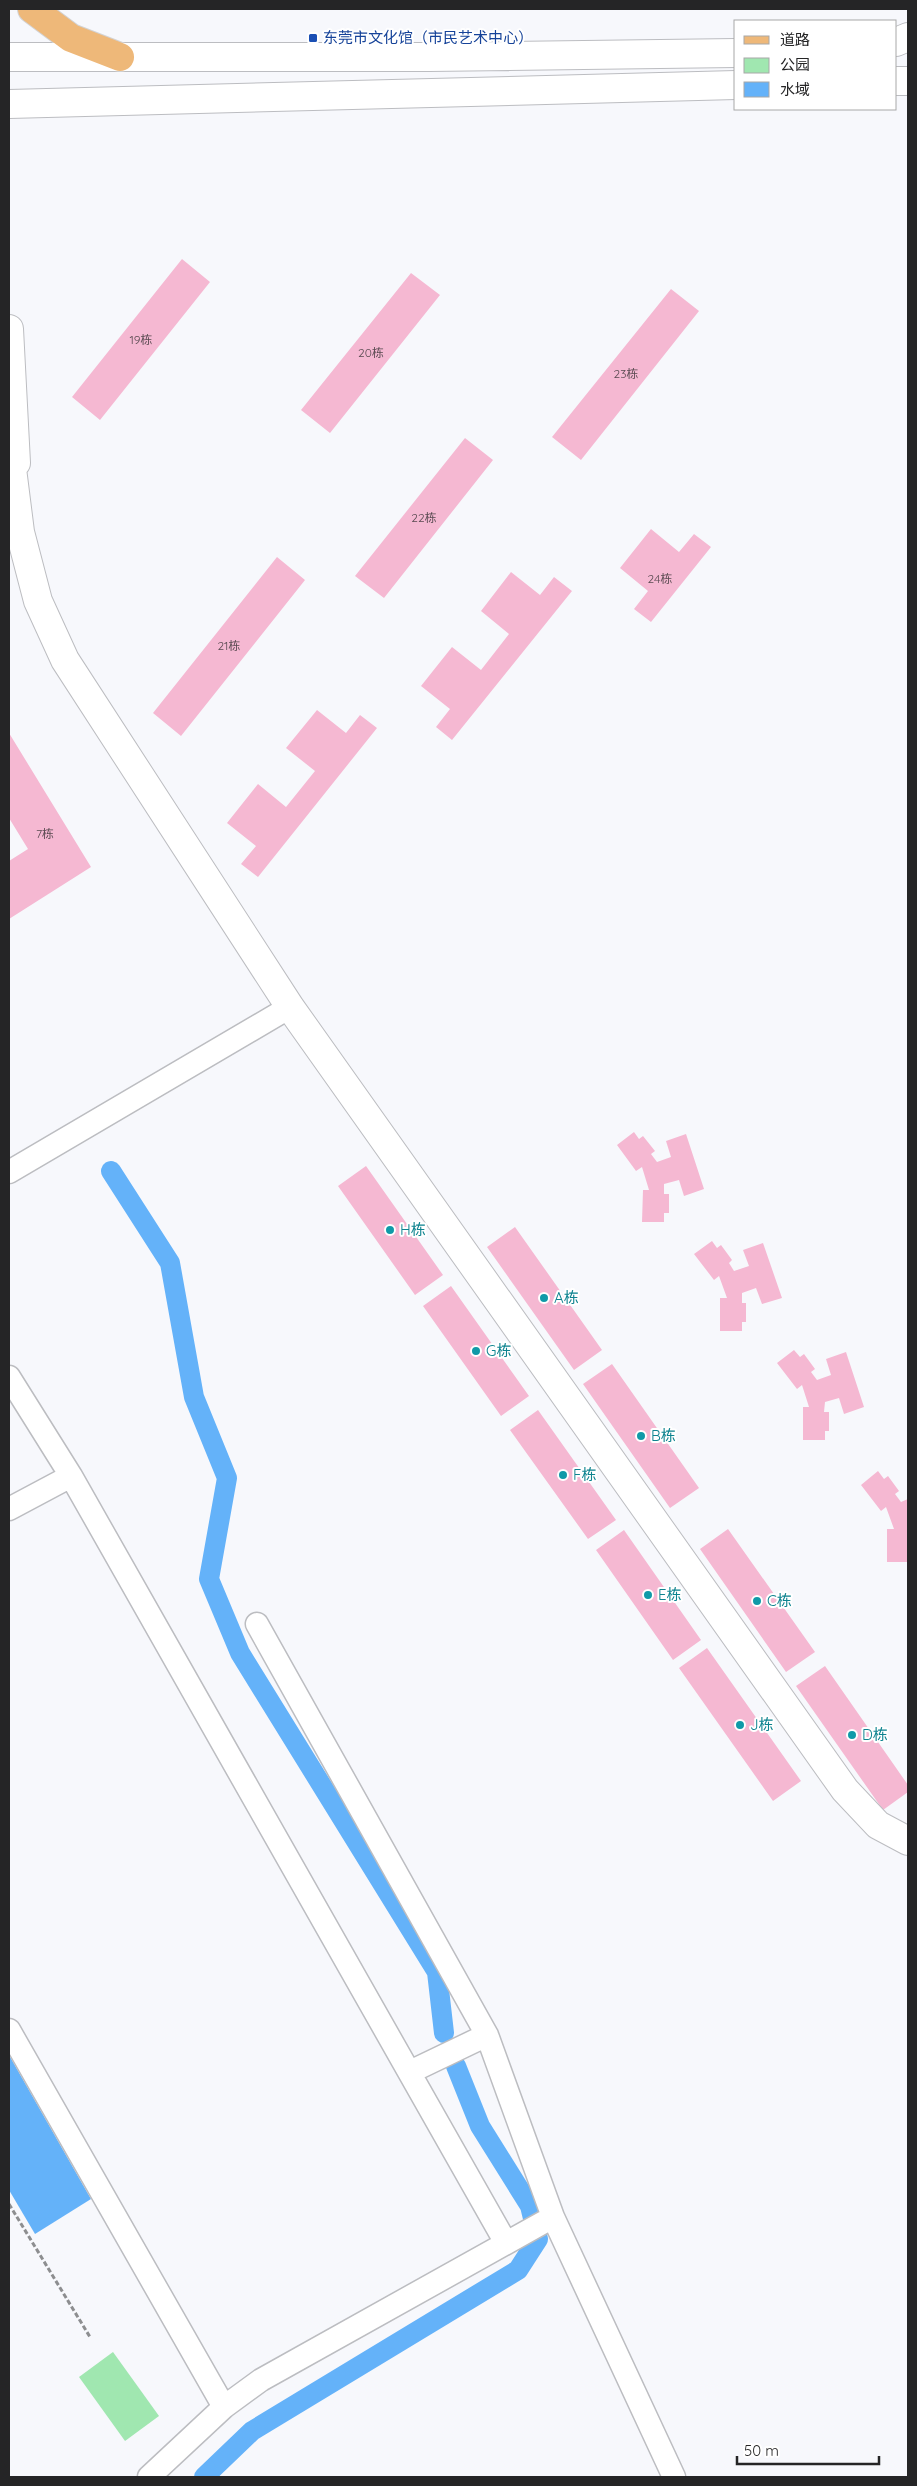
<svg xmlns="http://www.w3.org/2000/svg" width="917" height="2486" font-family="Quicksand,'Noto Sans SC',sans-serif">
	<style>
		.green { fill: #a0e7b0 }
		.water { fill: #64b2f9 }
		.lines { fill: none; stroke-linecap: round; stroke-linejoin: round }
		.canal { stroke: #64b2f9; stroke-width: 20 }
		.building { fill: #f5b8d2 }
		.street-casing { stroke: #bcbdc1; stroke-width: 25 }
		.secondary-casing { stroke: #bcbdc1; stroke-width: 30 }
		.primary-casing { stroke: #d3d3d4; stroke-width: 30 }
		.path { stroke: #8d8e90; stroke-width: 3; stroke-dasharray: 5 2.5; stroke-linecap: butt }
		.street { stroke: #fff; stroke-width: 22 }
		.secondary { stroke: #fff; stroke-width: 28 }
		.primary { stroke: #eeb879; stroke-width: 28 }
		.transit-dot { fill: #1a4fb4; stroke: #fff; stroke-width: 2 }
		.culture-dot { fill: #0f9aa8; stroke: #fff; stroke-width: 2 }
		.labels { text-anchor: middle; stroke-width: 4; stroke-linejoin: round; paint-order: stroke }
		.number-label { font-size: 12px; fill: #594a51 }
		.transit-label { font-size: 15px; fill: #164399; stroke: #fff; text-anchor: start }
		.culture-label { font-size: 15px; fill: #0d838f; stroke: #fff; text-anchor: start }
	</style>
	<rect width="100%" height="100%" fill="#f7f8fc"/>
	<path class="green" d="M113,2352L159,2416L125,2441L79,2377Z"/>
	<path class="water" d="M9,2055L91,2199L35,2234L9,2190Z"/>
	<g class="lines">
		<path class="canal" d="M111,1171L170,1263L194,1397L227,1478L209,1579L240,1653L437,1972L444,2033
			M204,2477L252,2431L518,2270L538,2239L530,2206L480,2126L456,2066"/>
	</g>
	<path class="building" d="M182,259L210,282L100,420L72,397Z
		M411,273L440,295L330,433L301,410Z
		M671,289L699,311L581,460L552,437Z
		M465,438L493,460L384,598L355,576Z
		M651,529L679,552L694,534L711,547L651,622L634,609L648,591L620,568Z
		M277,557L305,580L181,736L153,713Z
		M511,572L540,595L554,577L572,591L452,740L436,727L450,709L421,686L452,647L481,670L509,634L481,611Z
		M317,710L346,733L360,715L377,728L258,877L241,864L256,846L227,823L258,784L286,807L315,771L286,748Z
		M9,733L91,867L9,919V861L28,849L9,818Z
		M634,1132L639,1139L643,1136L655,1151L651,1154L657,1162L671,1157L666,1141L686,1134L704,1189L684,1196L679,1180L664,1184V1194H669V1213H664V1222H642L643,1190H649L642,1167L636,1171L617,1145Z
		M366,1166L443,1275L415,1295L338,1186Z
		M515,1227L602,1350L574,1370L487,1247Z
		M712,1241L717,1248L721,1245L732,1260L729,1263L734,1271L749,1266L743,1250L763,1243L782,1298L762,1304L756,1288L742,1293V1303H746V1322H742V1331H720V1298H727L719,1276L714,1280L694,1254Z
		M451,1286L529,1396L501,1416L423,1306Z
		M794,1350L800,1357L804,1354L815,1369L811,1372L817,1380L831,1375L826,1359L846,1352L864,1407L844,1414L839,1398L825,1402L824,1412H829V1431H825V1440H803V1407H809L802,1385L797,1389L777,1363Z
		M612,1364L699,1488L670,1508L583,1384Z
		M538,1410L616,1520L588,1539L510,1430Z
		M878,1471L884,1479L888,1476L899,1491L895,1494L901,1502L908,1499V1562H887V1529H894L886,1507L881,1511L861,1485Z
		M728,1529L815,1652L786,1672L700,1549Z
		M624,1530L701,1640L673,1660L596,1550Z
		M707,1648L801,1781L773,1801L679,1668Z
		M825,1666L908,1785V1792L883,1810L796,1686Z"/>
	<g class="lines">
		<g class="street-casing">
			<path id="street" d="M9,1172L290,1007
				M9,1377L71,1476L506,2243
				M9,1509L71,1476
				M257,1624L487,2035L553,2217L674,2477
				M9,2030L224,2407
				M410,2072L487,2035
				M149,2477L224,2407L261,2380L553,2217"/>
		</g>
		<g class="secondary-casing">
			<path id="secondary" d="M896,42L908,37
				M9,57H429L736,53
				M896,81H908
				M9,104L736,85
				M9,329L16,463
				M9,445L20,532L38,601L65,660L290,1007L845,1790L878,1825L908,1841"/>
		</g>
		<g class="primary-casing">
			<path id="primary" d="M32,9L71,38L120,57"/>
		</g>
		<path class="path" d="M9,2204L90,2337"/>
		<use href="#street" class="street"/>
		<use href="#secondary" class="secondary"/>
		<use href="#primary" class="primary"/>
	</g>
	<rect class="transit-dot" x="308" y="33" width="10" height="10" rx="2.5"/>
	<g class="culture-dot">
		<circle cx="390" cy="1230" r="5"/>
		<circle cx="544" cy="1298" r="5"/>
		<circle cx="476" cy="1351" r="5"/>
		<circle cx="641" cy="1436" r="5"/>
		<circle cx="563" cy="1475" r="5"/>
		<circle cx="648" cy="1595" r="5"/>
		<circle cx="757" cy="1601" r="5"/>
		<circle cx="740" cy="1725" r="5"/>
		<circle cx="852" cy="1735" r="5"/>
	</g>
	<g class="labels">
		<g class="number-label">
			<text x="141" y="344">19栋</text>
			<text x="371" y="357">20栋</text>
			<text x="626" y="378">23栋</text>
			<text x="424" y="522">22栋</text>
			<text x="660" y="583">24栋</text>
			<text x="229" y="650">21栋</text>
			<text x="45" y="838">7栋</text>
		</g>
		<g class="transit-label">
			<text x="323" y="43">东莞市文化馆（市民艺术中心）</text>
		</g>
		<g class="culture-label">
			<text x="400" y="1235">H栋</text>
			<text x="554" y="1303">A栋</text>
			<text x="486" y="1356">G栋</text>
			<text x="651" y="1441">B栋</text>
			<text x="573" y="1480">F栋</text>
			<text x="658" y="1600">E栋</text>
			<text x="767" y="1606">C栋</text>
			<text x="750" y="1730">J栋</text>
			<text x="862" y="1740">D栋</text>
		</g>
	</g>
	<rect width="917" height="2486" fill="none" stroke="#252526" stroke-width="20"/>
	<rect x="734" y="20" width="162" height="90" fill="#ffffff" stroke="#a8a8a8"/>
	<rect x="744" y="36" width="25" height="8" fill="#eeb879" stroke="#a8a8a8"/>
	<text x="780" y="45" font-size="15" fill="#252526">道路</text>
	<rect x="744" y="58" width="25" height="15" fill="#a0e7b0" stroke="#a8a8a8"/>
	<text x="780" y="70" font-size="15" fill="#252526">公园</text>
	<rect x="744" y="82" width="25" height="15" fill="#64b2f9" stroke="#a8a8a8"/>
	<text x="780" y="95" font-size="15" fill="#252526">水域</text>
	<path d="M737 2456v8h142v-8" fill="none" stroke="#252526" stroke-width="2.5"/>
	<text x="744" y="2456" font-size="15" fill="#252526" stroke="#ffffff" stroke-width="4" paint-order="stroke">50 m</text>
</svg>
